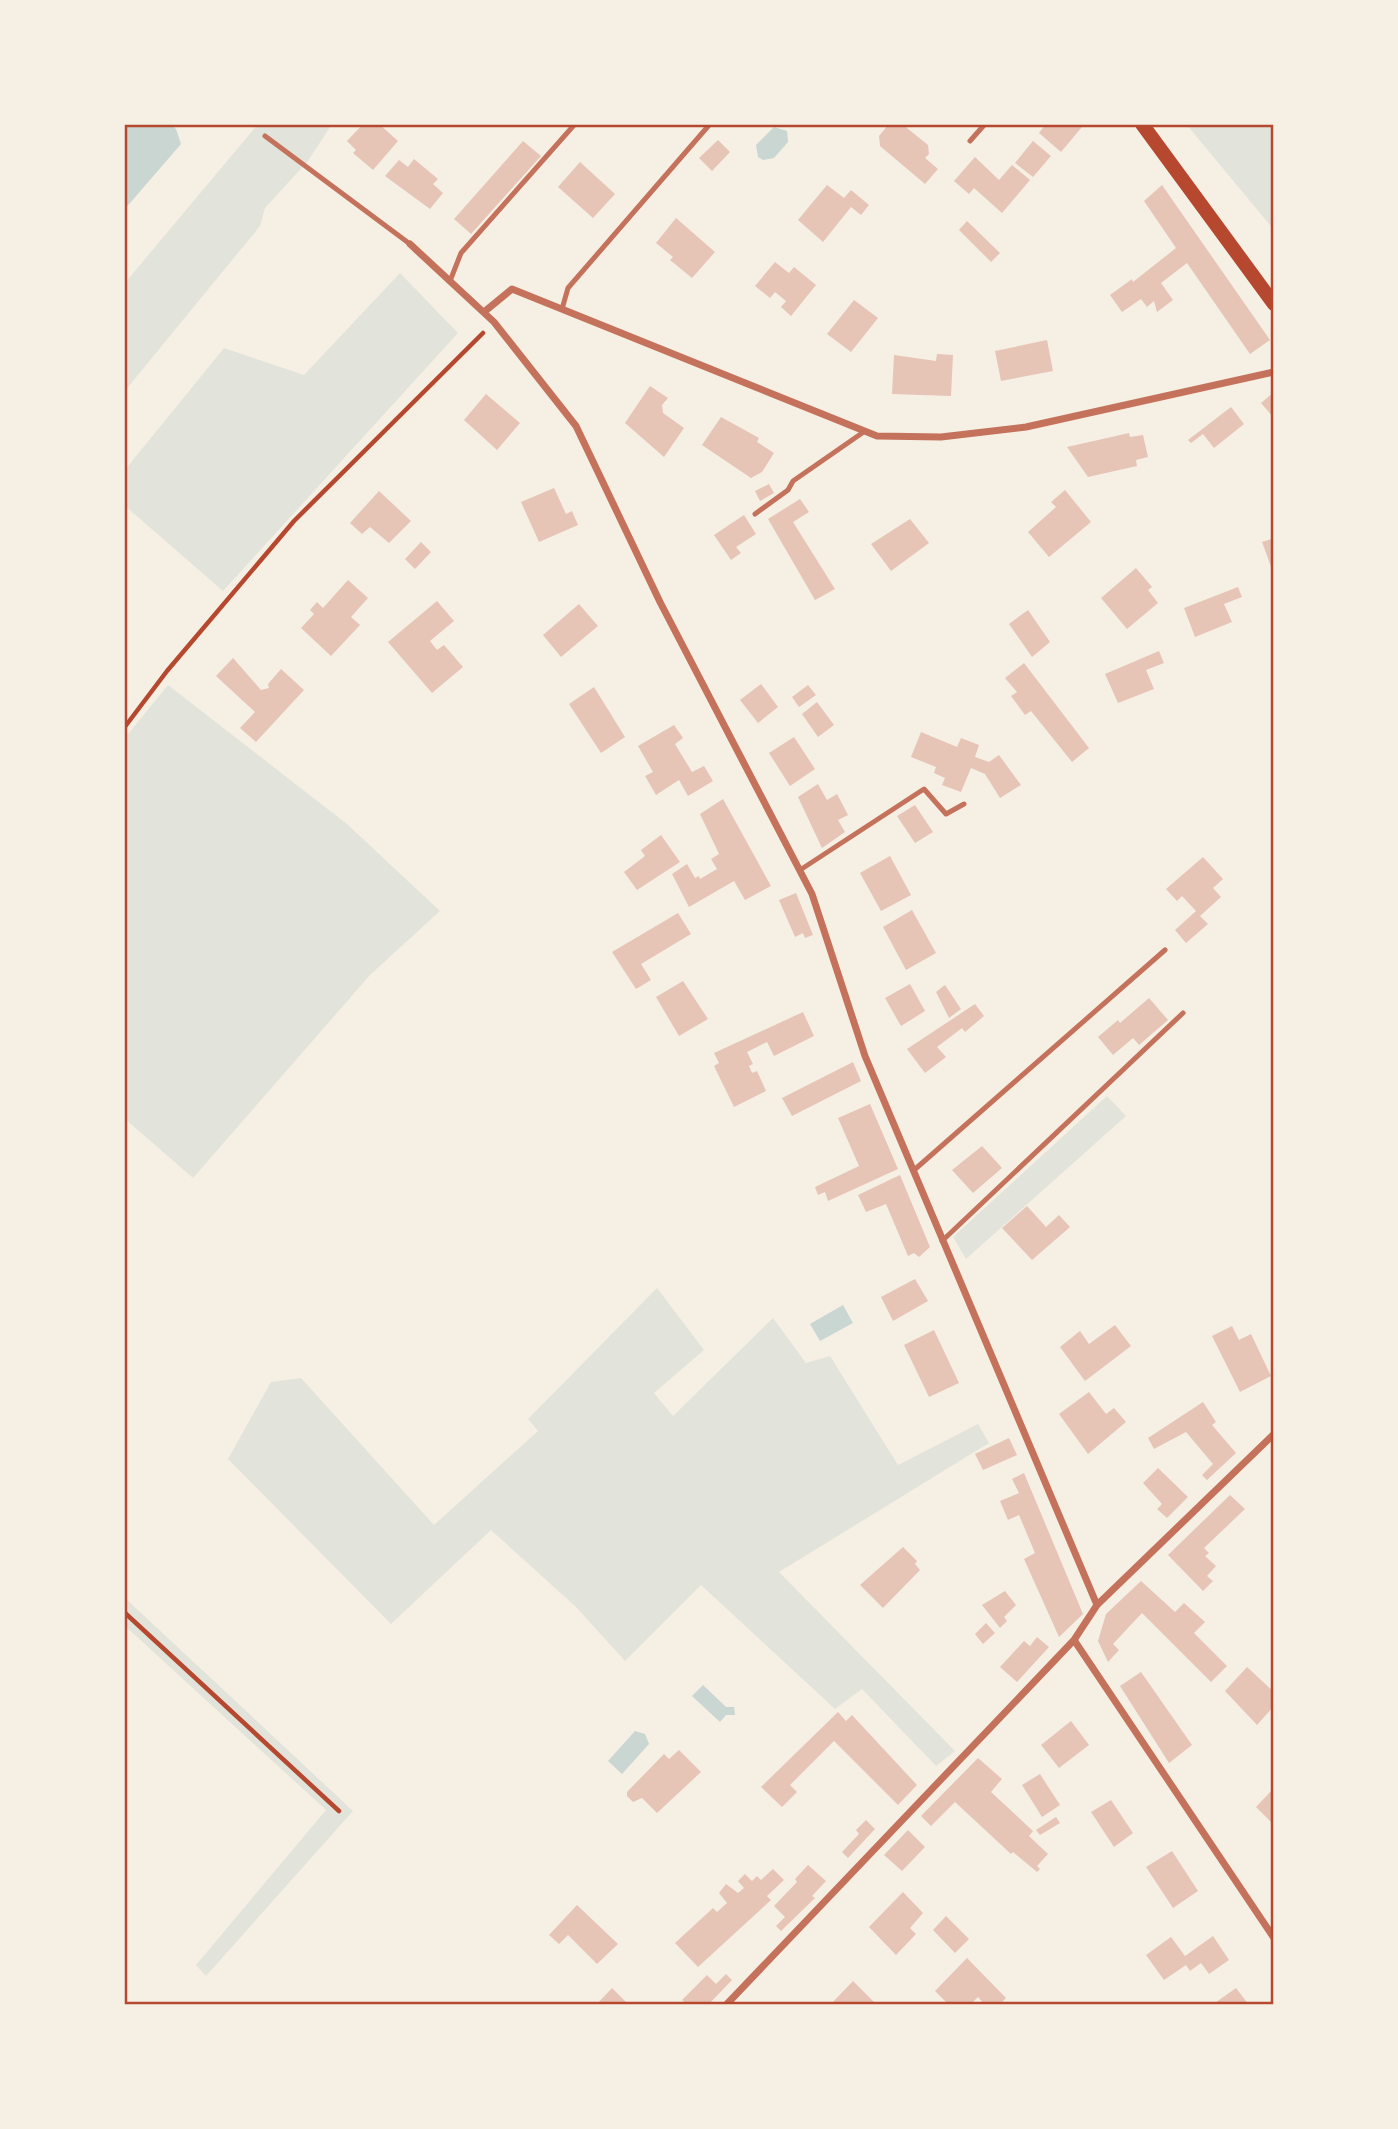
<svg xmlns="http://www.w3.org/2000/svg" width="1398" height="2129" font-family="'Zilla Slab',serif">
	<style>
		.green { fill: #e2e4dc }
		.water { fill: #c9d6d2 }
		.building { fill: #e6c5b7 }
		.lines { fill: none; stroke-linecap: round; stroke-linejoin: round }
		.path { stroke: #b5482f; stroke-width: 4.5 }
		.service { stroke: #c5725c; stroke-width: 5 }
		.minor { stroke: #c5725c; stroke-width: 7 }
		.secondary { stroke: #b5482f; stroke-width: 14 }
		.neatline { fill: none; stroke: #b5482f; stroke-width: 2.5 }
	</style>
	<rect width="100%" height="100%" fill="#f6efe4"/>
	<path class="green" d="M258,124H332L308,161L265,208L260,226L124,392V284Z
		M1186,124H1274V230Z
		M400,273L458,333L223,591L124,505V471L224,348L304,375Z
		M168,685L347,824L440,911L370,975L193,1178L124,1118V739Z
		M1107,1096L1126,1116L966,1259L953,1237Z
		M657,1288L704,1350L654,1393L673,1416L773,1318L806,1363L830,1356L898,1465L978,1424L989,1443L779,1572L955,1751L936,1766L862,1689L835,1709L701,1585L625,1661L576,1607L491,1530L391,1624L228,1459L271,1382L301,1378L434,1525L538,1431L528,1419Z
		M124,1597L353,1811L206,1976L196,1965L326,1810L124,1625Z"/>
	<path class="water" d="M124,124H170L176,129L181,144L124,210Z
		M774,127L787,131L788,142L774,158L763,160L758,157L756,145Z
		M843,1305L853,1323L820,1341L810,1324Z
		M703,1685L726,1707H734L735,1715H726L720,1722L692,1696Z
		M635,1731L645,1734L649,1744L622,1774L608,1761Z"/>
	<path class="building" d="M363,124H379L398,141L373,170L353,153L356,150L347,141Z
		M889,124H902L928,145L929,154L925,158L938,169L925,184L880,146L879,136Z
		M1046,124H1079L1082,127L1061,152L1039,133Z
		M718,140L730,152L712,171L699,158Z
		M523,141L541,156L471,234L454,219Z
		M1033,141L1051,156L1033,177L1015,163Z
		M975,157L999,180L1012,165L1030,180L1002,213L974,188L969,194L954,181Z
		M414,159L438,179L433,184L443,193L430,209L385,176L399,160L408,167Z
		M580,162L615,194L593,218L558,187Z
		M827,185L844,198L851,190L869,205L861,215L851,207L823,242L798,220Z
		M1162,185L1270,340L1250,354L1187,263L1161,283L1173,300L1157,312L1154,301L1147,307L1141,299L1122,312L1110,295L1132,279L1133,282L1176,248L1144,201Z
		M676,218L715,252L692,278L670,260L673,257L656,243Z
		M967,221L1000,253L991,262L959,230Z
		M775,262L789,273L794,267L816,285L791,316L781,307L786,301L775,292L770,298L755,286Z
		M854,300L878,318L851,352L827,334Z
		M1047,340L1053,371L1001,381L995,351Z
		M937,354L953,355L951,396L892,394L894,355L936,361Z
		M650,386L668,398L662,405L663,413L684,428L664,457L625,423Z
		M1274,392V418L1261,403Z
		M486,394L520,423L497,450L464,420Z
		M1231,407L1244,424L1214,448L1203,434L1191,443L1188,440Z
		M721,417L759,438L757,442L774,453L762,472L751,478L702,445Z
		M1129,433L1130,437L1143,435L1148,457L1136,460L1137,466L1088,477L1067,447Z
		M769,484L774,493L760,501L755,491Z
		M554,488L566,514L572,511L578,525L539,542L521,502Z
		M1065,490L1091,522L1049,557L1028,532L1056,507L1051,502Z
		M379,491L411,521L389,543L370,527L362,534L350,523Z
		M800,499L809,512L793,522L835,589L815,600L768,519Z
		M744,515L756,534L736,547L741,553L731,560L714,535Z
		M910,519L929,543L891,571L871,544Z
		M1274,538V572H1273L1262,542Z
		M421,542L431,552L415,569L405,559Z
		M1136,568L1152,587L1148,590L1158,603L1127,629L1101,598Z
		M348,580L368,598L351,617L360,625L331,656L301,628L314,614L310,610L317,602L323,608Z
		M1238,587L1242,597L1224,604L1232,622L1195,637L1184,608Z
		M437,601L454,621L430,641L437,650L444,645L463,667L432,693L388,642Z
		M579,604L598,626L561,657L543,635Z
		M1028,610L1050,642L1032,657L1009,624Z
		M1159,651L1164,663L1146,670L1154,689L1118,703L1105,674Z
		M233,658L261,690L269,688L268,684L281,669L304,690L256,742L240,728L255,712L216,676Z
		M1024,663L1089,748L1072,762L1031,711L1025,715L1011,696L1017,692L1005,678Z
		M761,684L778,707L758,723L740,700Z
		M808,685L816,695L799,707L792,697Z
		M594,687L625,737L601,753L569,704Z
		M817,702L834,725L818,737L802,714Z
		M674,725L683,738L675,744L692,772L704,766L713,781L688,796L679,780L656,795L645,776L653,772L638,746Z
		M921,732L957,747L961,738L979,745L975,757L989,762L999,755L1021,785L1000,798L985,774L971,768L961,792L942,785L945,778L934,773L936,767L911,757Z
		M794,737L815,769L790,786L769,753Z
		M818,784L827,800L837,794L848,815L838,820L845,832L822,848L798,797Z
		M723,799L771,886L745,900L734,881L689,907L672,874L687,864L695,878L699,876L700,879L717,869L711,859L719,854L700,814Z
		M915,805L933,832L915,843L897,816Z
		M661,835L680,862L637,890L624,872L645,856L641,850Z
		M890,856L911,895L881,911L860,873Z
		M1203,857L1223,879L1213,888L1221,897L1200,916L1208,924L1186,943L1175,930L1196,911L1182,896L1177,901L1166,889Z
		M796,893L813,935L805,938L803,933L795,937L779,900Z
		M912,910L936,953L906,970L883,927Z
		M678,913L691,934L641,964L651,980L636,989L612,952Z
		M683,981L708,1019L679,1036L656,997Z
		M910,984L925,1011L901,1026L885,998Z
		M945,985L961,1009L949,1018L936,992Z
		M1149,998L1168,1020L1139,1045L1133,1038L1113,1055L1098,1037L1118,1020L1120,1023Z
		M975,1004L984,1016L965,1032L962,1028L937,1047L946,1057L925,1073L907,1049Z
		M803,1012L814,1036L774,1056L767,1042L747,1052L753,1064L749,1066L752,1073L757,1071L766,1091L734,1107L714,1066L719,1063L714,1053Z
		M853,1062L861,1081L792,1116L782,1098Z
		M870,1104L898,1169L828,1201L825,1192L818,1195L815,1187L859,1166L838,1118Z
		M982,1146L1002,1168L973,1193L952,1170Z
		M900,1175L930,1247L919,1257L914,1253L908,1256L886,1204L866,1212L858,1195Z
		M1027,1206L1046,1227L1059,1215L1070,1227L1032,1260L1002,1228Z
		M915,1279L928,1301L893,1321L881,1297Z
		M1115,1325L1131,1346L1085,1381L1060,1347L1080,1331L1089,1344Z
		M1232,1326L1239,1340L1251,1334L1271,1376L1240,1392L1212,1336Z
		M934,1330L959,1383L929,1397L904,1345Z
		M1089,1392L1106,1414L1114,1408L1126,1422L1088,1454L1059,1414Z
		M1203,1402L1216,1422L1212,1425L1236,1453L1207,1480L1202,1475L1213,1464L1186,1432L1154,1449L1148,1438Z
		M1009,1438L1017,1455L983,1470L975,1454Z
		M1158,1468L1188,1497L1167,1518L1157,1509L1162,1504L1143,1483Z
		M1024,1473L1083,1614L1059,1637L1024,1559L1035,1553L1019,1515L1008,1520L1000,1501L1019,1493L1012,1479Z
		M1230,1495L1245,1509L1204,1548L1209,1553L1205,1556L1216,1566L1207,1576L1213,1581L1203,1591L1168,1555Z
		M903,1547L917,1561L915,1564L920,1570L883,1608L860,1585Z
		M1141,1581L1175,1612L1184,1603L1205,1622L1194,1633L1227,1666L1211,1682L1142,1613L1113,1644L1119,1650L1108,1662L1098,1641L1106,1614Z
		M1005,1591L1016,1605L1004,1617L1007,1621L1000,1628L982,1605Z
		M986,1623L995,1633L983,1644L975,1634Z
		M1037,1637L1049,1647L1017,1682L1000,1667L1024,1641L1030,1646Z
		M1247,1667L1274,1692V1706L1257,1725L1225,1691Z
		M1141,1672L1192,1745L1169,1763L1120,1686Z
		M838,1712L846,1721L852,1715L917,1785L898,1805L834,1741L790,1785L797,1792L782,1807L761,1787Z
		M1071,1721L1089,1745L1059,1768L1041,1745Z
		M679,1750L701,1772L657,1813L642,1798L633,1802L627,1796V1792L664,1754L669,1759Z
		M978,1758L1002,1779L991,1792L1033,1831L1029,1836L1048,1854L1037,1866L1040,1869L1037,1872L1013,1852L1011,1854L955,1802L931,1826L921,1816Z
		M1040,1774L1060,1805L1042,1817L1022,1785Z
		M1274,1788V1825L1256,1807Z
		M1111,1800L1133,1833L1114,1847L1091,1812Z
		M1056,1817L1060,1823L1040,1835L1036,1830Z
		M866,1820L875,1829L848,1858L842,1852L859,1834L856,1830Z
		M908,1830L925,1847L902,1871L884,1855Z
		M1172,1851L1198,1891L1173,1908L1146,1867Z
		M808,1865L826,1881L812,1896L815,1898L781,1931L776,1926L785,1917L774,1906L797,1882L795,1879Z
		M773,1869L784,1880L767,1896L771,1900L698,1967L675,1943L713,1908L717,1912L727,1903L719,1893L726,1884L738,1893L744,1888L738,1881L745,1874L752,1881L757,1876L761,1880Z
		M903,1892L923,1913L910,1928L916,1934L896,1955L869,1927Z
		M577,1905L618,1944L597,1964L568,1935L559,1944L549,1935Z
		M946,1916L969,1939L955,1953L933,1930Z
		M1213,1936L1229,1960L1209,1974L1201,1963L1190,1971L1186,1965L1164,1980L1146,1955L1171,1937L1185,1956Z
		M967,1958L1006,1998L999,2005H985L978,1997L970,2005H949L935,1991Z
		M726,1974L732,1980L708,2005H688L682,2000L707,1975L716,1984Z
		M853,1981L875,2003L830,2005Z
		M612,1988L629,2005H596Z
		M1236,1988L1249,2005H1212Z"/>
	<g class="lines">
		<path class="path" d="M124,728L167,671L294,521L483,333
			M124,1612L339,1811"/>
		<path class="service" d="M265,136L410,244
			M970,141L985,124
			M450,281L461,253L575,124
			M562,309L568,288L710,124
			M755,514L788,490L793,481L865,431
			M800,870L924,789L946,814L964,804
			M913,1171L1165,950
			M942,1241L1183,1013"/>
		<path class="minor" d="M410,244L494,322L576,426L660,602L812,894L865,1056L1097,1605
			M484,312L512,289L877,436L941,437L1026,427L1274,372
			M1074,1640L1274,1938
			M726,2005L1074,1640L1097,1605L1274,1434"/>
		<path class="secondary" d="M1142,124L1274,304"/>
	</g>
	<rect width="1398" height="2129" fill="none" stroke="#f6efe4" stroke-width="252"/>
	<rect x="126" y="126" width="1146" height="1877" class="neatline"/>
</svg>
